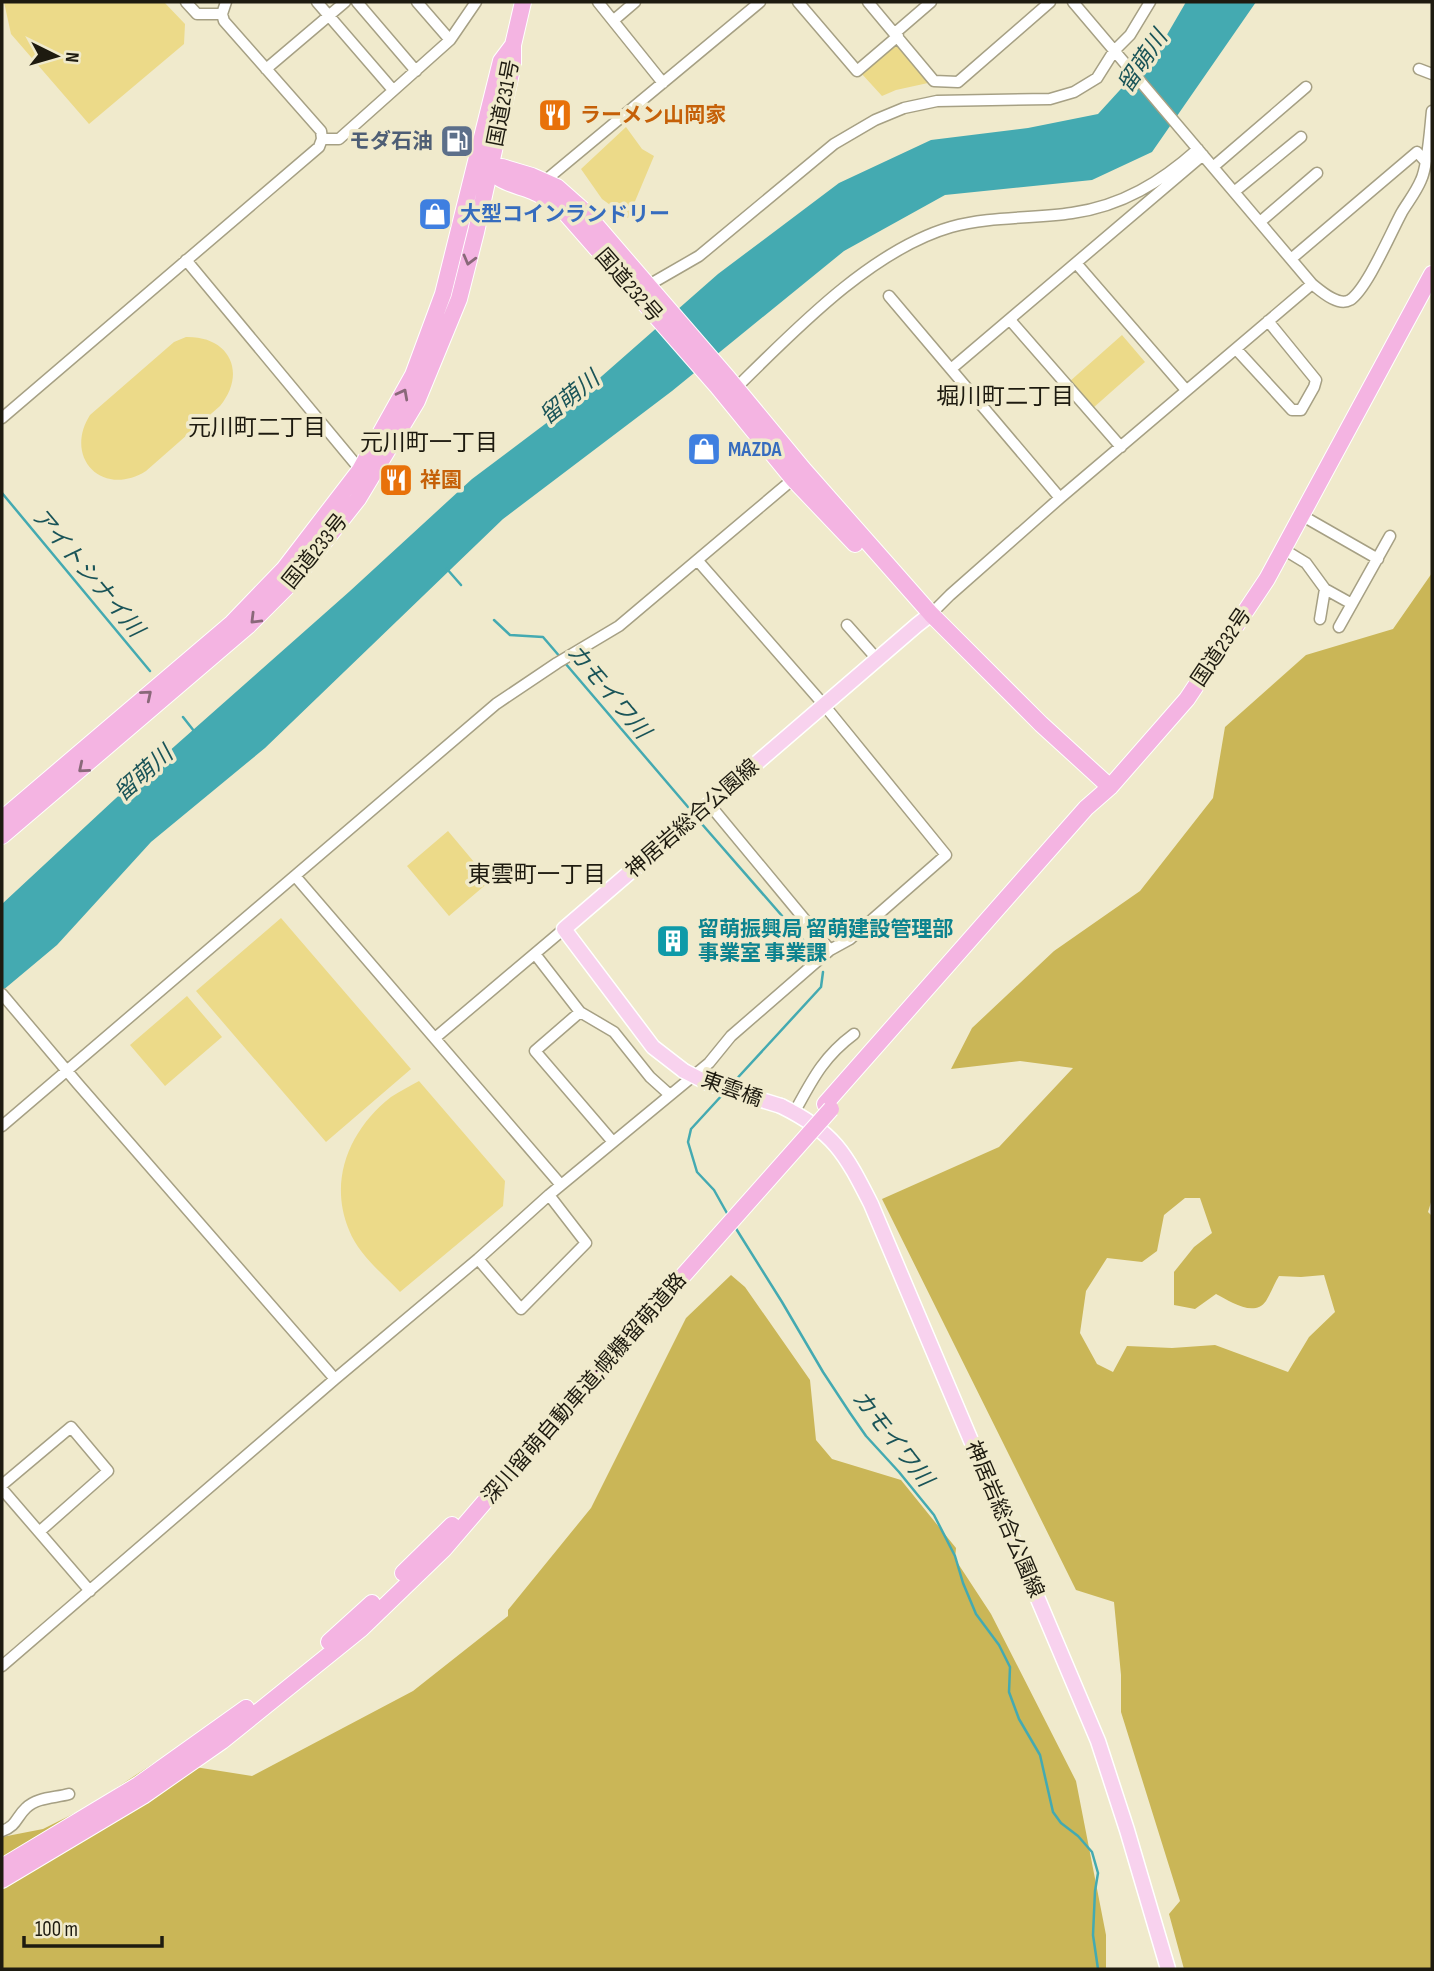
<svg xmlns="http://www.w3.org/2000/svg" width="1434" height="1971" font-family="'Sofia Sans Condensed','Noto Sans JP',sans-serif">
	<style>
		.green { fill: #ecda89 }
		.forest { fill: #cab657; fill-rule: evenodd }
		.water { fill: #44aab1 }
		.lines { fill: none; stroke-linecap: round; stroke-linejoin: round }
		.stream { stroke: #44aab1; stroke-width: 2.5 }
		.minor-casing { stroke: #a6a084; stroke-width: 13 }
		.major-casing { stroke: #fff; stroke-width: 17 }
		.highway-casing { stroke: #fff; stroke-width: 18 }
		.minor { stroke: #fff; stroke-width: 10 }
		.major { stroke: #f8d2ee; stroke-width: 14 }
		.highway { stroke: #f4b4e2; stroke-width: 16 }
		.major-bridge-casing { stroke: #fff; stroke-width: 17; stroke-linecap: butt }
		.highway-bridge-casing { stroke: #fff; stroke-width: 18; stroke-linecap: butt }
		.major-bridge { stroke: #f8d2ee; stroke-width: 14 }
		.highway-bridge { stroke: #f4b4e2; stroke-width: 16 }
		.oneway { stroke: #896879 }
		.labels { text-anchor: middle; stroke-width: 7; stroke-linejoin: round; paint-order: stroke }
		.street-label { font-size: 21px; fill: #1e1b10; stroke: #f0eacc }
		.food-label { font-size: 21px; font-weight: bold; fill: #c56008; stroke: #f0eacc; text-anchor: start }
		.service-label { font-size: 21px; font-weight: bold; fill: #4e5e75; stroke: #f0eacc; text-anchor: end }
		.shop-label { font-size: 21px; font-weight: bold; fill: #366cbe; stroke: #f0eacc; text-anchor: start }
		.culture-label { font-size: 21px; font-weight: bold; fill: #0d838f; stroke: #f0eacc; text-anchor: start }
		.water-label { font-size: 23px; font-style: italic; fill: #1a5458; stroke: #f0eacc }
		.neighbourhood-label { font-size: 23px; fill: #1e1b10; stroke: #f0eacc }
	</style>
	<rect width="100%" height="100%" fill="#f0eacc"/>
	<path class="green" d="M4,2H164L185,24L184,44L89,124L11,34Z
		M896,44L928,83L896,90L882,96L861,73Z
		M626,127L642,149L654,156L628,218L602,199L581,169Z
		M1122,335L1145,362L1093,408L1069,382Z
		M186,337C230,336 247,373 220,406L146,471C103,498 63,458 90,415L174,342Z
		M448,831L490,881L449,916L407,866Z
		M281,918L411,1069L326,1142L196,991Z
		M187,996L222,1037L165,1086L130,1045Z
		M419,1081L505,1181L503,1206L400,1292C382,1273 358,1254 349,1230C328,1180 350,1129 391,1097C400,1091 410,1086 419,1081Z"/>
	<path class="forest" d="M1432,573V1199L1428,1212L1432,1216V1969H1184L1169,1914L1180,1901L1121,1712V1675L1114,1602L1076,1590L882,1199L999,1147L1073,1068L1020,1061L951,1069L972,1028L1054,951L1140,891L1213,798L1225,727L1306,655L1393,629ZM1185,1198H1200L1212,1233L1194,1247L1174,1272V1305L1195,1309L1216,1294C1230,1301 1254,1318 1266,1301C1271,1293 1274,1284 1279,1276L1301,1277L1324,1275L1335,1312L1309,1337L1288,1372L1215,1345L1172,1348L1127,1346L1113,1372L1097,1364L1080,1333L1086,1291L1107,1258L1142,1262L1157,1251L1164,1215Z
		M731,1275L745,1287L810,1380L816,1440L832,1459L901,1480L956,1548L955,1559L991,1614L1076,1781L1106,1935V1969H2V1837L43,1829L89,1806L157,1761L252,1776L413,1691L508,1616V1610L591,1508L686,1318Z"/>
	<path class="water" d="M1186,2H1256L1152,152L1092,180L945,195L844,251L672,391L503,519L265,748L151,842L57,945L2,991V904L115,799L350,591L472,479L561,412L718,274L839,183L931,140L1028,128L1098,114L1161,45Z"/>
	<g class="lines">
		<path class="stream" d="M2,493L150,671
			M447,569L461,585
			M494,620L510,635L543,637L561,658
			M565,663L688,807
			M183,717L194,731
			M701,823L810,948
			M731,1085L821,987L823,972
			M724,1093L691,1129L688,1142L697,1172L714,1190L728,1215
			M735,1227L782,1302L823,1372L850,1413L866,1436L899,1472L934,1515L955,1556L963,1583L976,1614L999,1645L1010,1667L1009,1692L1019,1719L1040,1755L1053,1812L1061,1823L1078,1836L1092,1852L1098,1873L1095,1891L1093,1935L1098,1969"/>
		<g class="minor-casing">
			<path id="minor" d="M186,2L197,14H222
				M317,2L393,90
				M357,2L416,71
				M417,2L450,40
				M598,2L663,83
				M798,2L857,71L898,36
				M868,2L934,81L958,82L1050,2
				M1073,2L1312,284C1321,291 1338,307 1350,300C1367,289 1391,232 1402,212C1408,202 1416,192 1421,180C1428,165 1430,129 1432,111
				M614,20L635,2
				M895,33L931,2
				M266,69L345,2
				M1419,69L1432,74
				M322,139H339L450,40L476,2
				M1213,167L1306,87
				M541,184L760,2
				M1234,192L1301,137
				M1260,222L1317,173
				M1291,259L1417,152L1425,161
				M186,260L363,473
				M1076,263L1186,390
				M647,286L699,256L834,144L875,120L904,108L937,101L1050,99L1074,92L1097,78L1114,51L1130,35L1150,2
				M889,296L1060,498
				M1010,320L1121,447
				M1236,349L1292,410H1301L1314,387L1316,380L1268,321
				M951,369L1203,155
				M736,388C794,331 871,250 951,227C990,216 1032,219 1072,213C1122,206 1161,182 1198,149
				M2,418L319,147L322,139L321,131L224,21L222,14L226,2
				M1301,515L1378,559
				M1283,549L1306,563L1325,589L1352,604
				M931,614L950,595L1060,498L1312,284
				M1320,619L1325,589
				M847,625L877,659
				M1339,627L1390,536
				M709,804L830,950
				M295,876L561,1185
				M535,954L580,1012L614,1032L650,1077L670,1095
				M2,994L78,1084L335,1379
				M580,1012L535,1051L613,1142
				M435,1038L564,929
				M794,1113C812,1080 823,1057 854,1034
				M2,1126L496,704L557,663L619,626L798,475
				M478,1259L521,1309L586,1243L549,1195
				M2,1485L71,1427L108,1471L39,1532
				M2,1489L90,1591
				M2,1666L335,1379L478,1259L549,1195L709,1063L731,1036L830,950L850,939L946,855L824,705L698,561
				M2,1831C17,1826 16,1817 26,1808C37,1797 55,1798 69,1794"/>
		</g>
		<g class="major-casing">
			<path id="major" d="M684,1071L653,1047L564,929L917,625L931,614
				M781,1106C834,1132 845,1153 871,1204L1098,1741L1127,1830L1168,1969"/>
		</g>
		<g class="highway-casing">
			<path id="highway" d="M486,162C494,182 514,184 532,191C542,195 552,202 561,208L717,386L793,479L855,544
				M482,172L496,167H502L532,176L557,187L583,210L727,377L804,470L931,614L1041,724L1110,787
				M2,819L232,623L284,569L360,470L413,375L443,294L501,61L513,45
				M2,836L248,626L294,580L358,499L417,401L459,299L476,232L513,64V45L523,2
				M825,1104L1086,808L1110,787L1187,699L1267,579L1432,274
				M403,1573L452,1525
				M329,1642L372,1603
				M2,1867L138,1785L246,1708
				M2,1880L143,1796L222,1741L361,1629L444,1549L555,1420"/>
		</g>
		<use href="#minor" class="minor"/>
		<use href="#major" class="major"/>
		<use href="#highway" class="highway"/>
		<g class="major-bridge-casing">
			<path id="major-bridge" d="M684,1071L710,1084L781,1106"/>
		</g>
		<g class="highway-bridge-casing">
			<path id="highway-bridge" d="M555,1420L831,1109"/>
		</g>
		<use href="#major-bridge" class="major-bridge"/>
		<use href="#highway-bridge" class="highway-bridge"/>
	</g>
	<defs><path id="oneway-chevron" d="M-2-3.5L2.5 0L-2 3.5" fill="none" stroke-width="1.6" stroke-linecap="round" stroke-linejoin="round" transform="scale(1.75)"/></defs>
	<g class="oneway">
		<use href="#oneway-chevron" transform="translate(469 260) rotate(105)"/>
		<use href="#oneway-chevron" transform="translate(403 394) rotate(-62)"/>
		<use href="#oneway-chevron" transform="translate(255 619) rotate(135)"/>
		<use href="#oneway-chevron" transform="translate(147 695) rotate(-40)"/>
		<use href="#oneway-chevron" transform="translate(83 768) rotate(140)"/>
	</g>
	<defs>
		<g id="restaurant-square" transform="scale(1.75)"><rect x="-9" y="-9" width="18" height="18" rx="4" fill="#e8710a" stroke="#f0eacc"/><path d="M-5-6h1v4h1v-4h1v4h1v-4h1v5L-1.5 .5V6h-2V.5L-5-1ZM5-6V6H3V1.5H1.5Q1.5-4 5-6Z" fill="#fff"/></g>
		<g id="fuel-square" transform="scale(1.75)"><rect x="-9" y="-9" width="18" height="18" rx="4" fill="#5c6f8a" stroke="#f0eacc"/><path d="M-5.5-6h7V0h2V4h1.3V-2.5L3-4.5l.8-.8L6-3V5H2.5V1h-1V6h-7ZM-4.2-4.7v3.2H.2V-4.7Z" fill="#fff"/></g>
		<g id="shop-square" transform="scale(1.75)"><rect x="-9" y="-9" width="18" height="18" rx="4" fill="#3f7fe0" stroke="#f0eacc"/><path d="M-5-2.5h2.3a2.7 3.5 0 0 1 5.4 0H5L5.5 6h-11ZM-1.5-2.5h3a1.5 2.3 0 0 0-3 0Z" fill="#fff"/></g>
		<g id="building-square" transform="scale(1.75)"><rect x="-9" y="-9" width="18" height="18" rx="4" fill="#0f9aa8" stroke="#f0eacc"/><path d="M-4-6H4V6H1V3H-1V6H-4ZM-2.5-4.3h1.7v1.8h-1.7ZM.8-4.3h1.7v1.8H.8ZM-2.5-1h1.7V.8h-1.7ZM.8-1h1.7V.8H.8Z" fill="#fff"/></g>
	</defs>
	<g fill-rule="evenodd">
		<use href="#restaurant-square" x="555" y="115"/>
		<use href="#fuel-square" x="457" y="141"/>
		<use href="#shop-square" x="435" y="214"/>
		<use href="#shop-square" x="704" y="449"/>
		<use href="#restaurant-square" x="396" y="480"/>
		<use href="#building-square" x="673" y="941"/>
	</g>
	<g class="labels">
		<g class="street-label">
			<text transform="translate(503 103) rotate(-79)" y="7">国道231号</text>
			<text transform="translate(629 285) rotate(49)" y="7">国道232号</text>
			<text transform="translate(315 551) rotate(-51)" y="7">国道233号</text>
			<text transform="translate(1221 647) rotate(-56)" y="7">国道232号</text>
			<text transform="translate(692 818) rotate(-41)" y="7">神居岩総合公園線</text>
			<text transform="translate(732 1089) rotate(20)" y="7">東雲橋</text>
			<text transform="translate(584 1388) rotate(-49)" y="7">深川留萌自動車道;幌糠留萌道路</text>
			<text transform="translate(1005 1519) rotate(67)" y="7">神居岩総合公園線</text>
		</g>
		<g class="food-label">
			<text x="580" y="122">ラーメン山岡家</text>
			<text x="420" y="487">祥園</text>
		</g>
		<g class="service-label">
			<text x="433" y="148">モダ石油</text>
		</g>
		<g class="shop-label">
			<text x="460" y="221">大型コインランドリー</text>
			<text x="728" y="456">MAZDA</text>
		</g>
		<g class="culture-label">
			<text x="698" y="936">留萌振興局 留萌建設管理部<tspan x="698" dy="24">事業室 事業課</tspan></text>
		</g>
		<g class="water-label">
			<text transform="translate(1142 61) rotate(-56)" y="8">留萌川</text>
			<text transform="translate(569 397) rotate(-39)" y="8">留萌川</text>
			<text transform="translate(88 572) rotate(50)" y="8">アイトシナイ川</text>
			<text transform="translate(609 691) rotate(50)" y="8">カモイワ川</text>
			<text transform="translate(143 773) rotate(-42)" y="8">留萌川</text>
			<text transform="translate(893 1438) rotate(52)" y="8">カモイワ川</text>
		</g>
		<g class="neighbourhood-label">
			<text x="1005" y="404">堀川町二丁目</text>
			<text x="257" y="435">元川町二丁目</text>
			<text x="429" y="450">元川町一丁目</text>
			<text x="537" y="882">東雲町一丁目</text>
		</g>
	</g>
	<rect width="1434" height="1971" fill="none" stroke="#1e1b10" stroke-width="7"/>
	<g transform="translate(56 56) rotate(95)" stroke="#f0eacc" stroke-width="5" paint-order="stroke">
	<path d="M0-5L12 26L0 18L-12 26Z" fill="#1e1b10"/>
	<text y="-10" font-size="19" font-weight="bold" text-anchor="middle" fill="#1e1b10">N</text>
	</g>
	<path d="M24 1936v10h138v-10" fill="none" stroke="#1e1b10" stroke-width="3.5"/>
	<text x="35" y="1936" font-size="21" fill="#1e1b10" stroke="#f0eacc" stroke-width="5" paint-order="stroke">100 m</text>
</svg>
